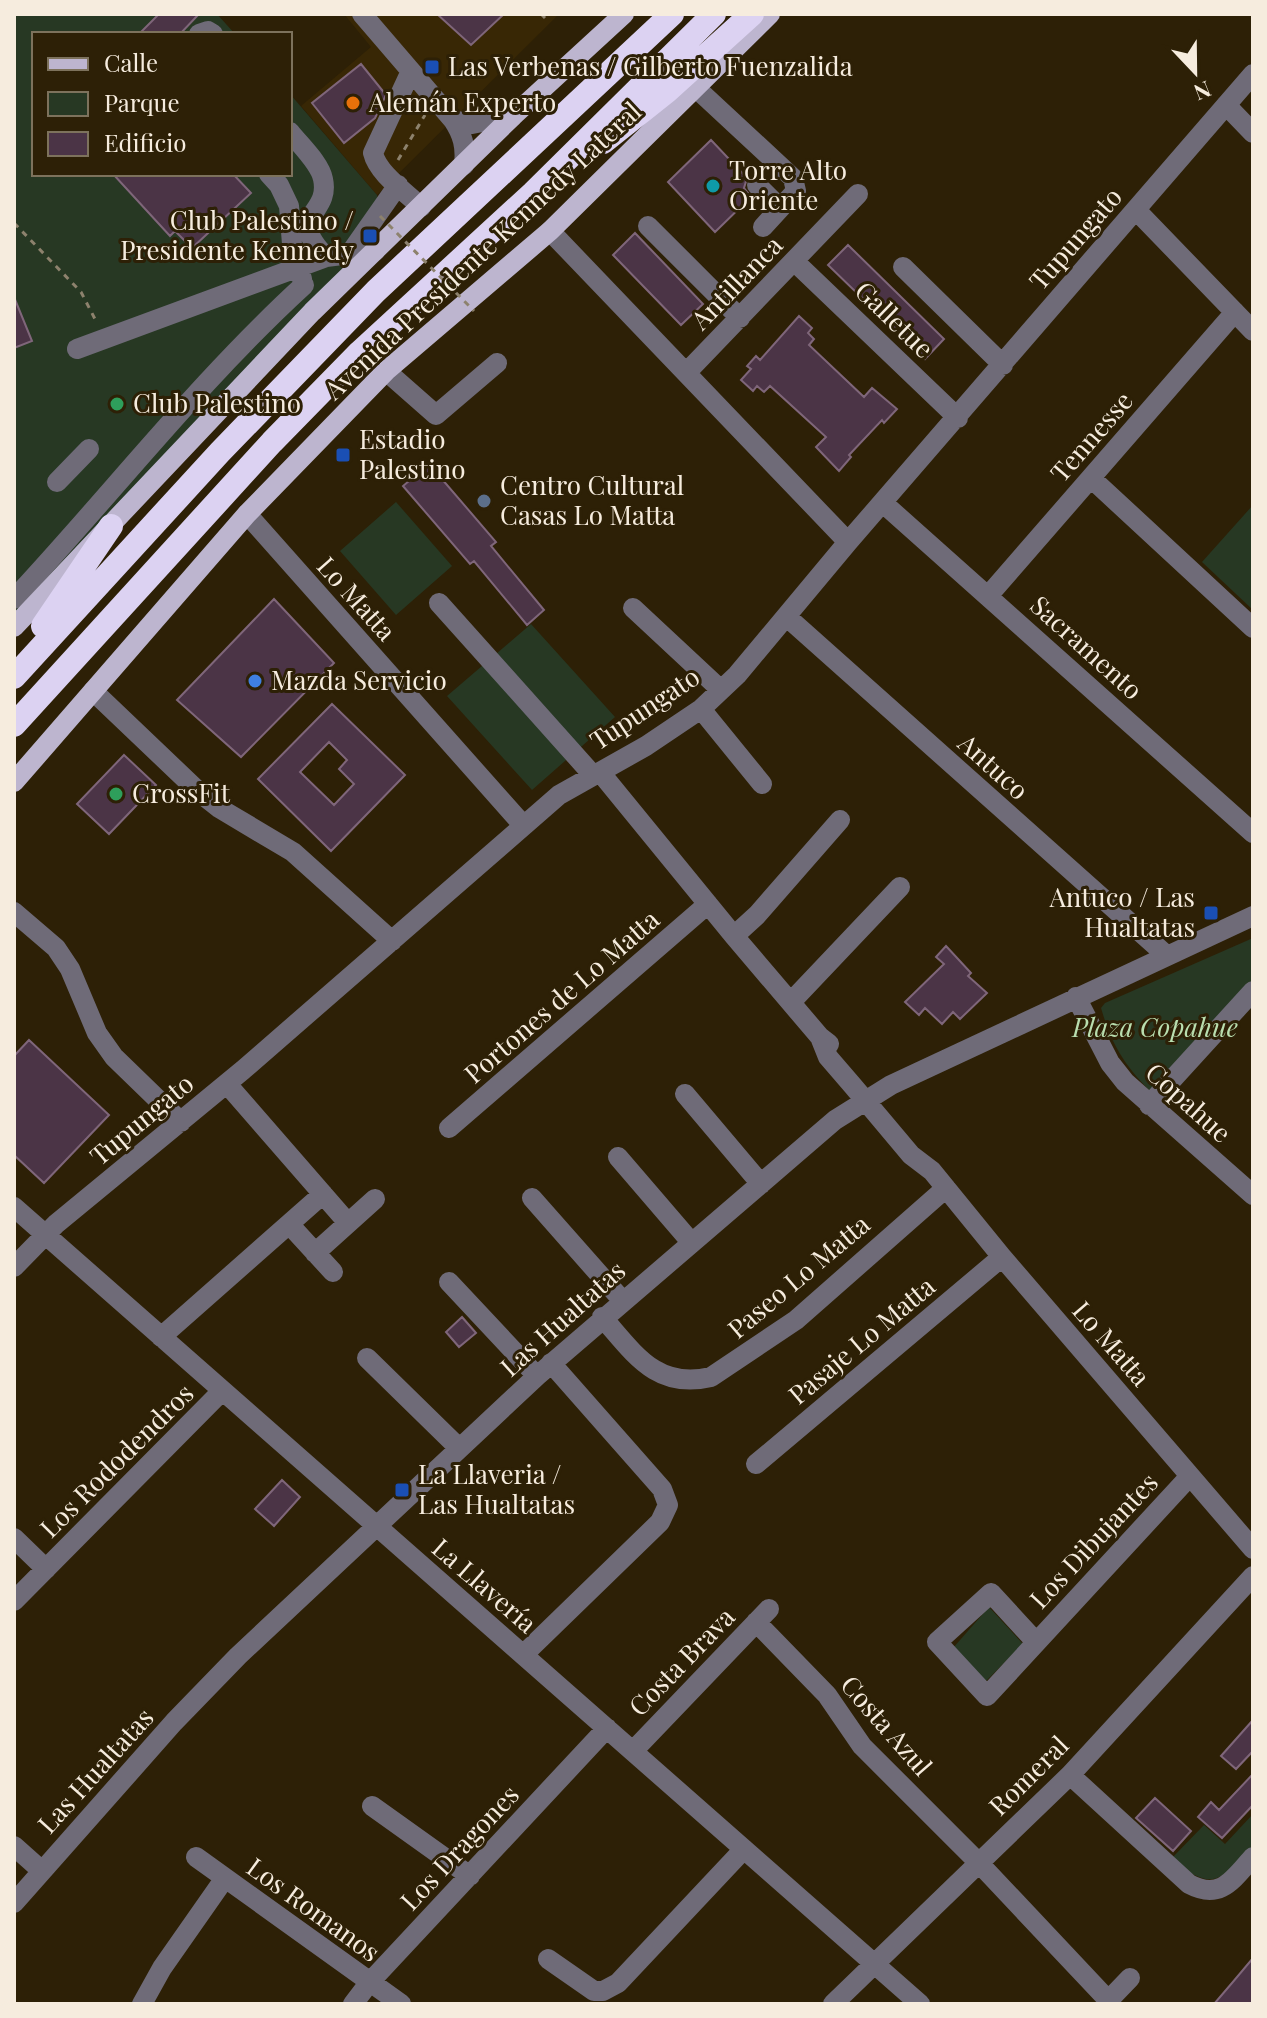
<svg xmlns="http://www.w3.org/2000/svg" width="1267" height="2018" font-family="'Playfair Display',serif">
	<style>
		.built { fill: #382705 }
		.green { fill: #273823 }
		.building { fill: #4b3446; stroke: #7f667a; stroke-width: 2; fill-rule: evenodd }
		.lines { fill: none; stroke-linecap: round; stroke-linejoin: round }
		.path { stroke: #8d826d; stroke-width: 3; stroke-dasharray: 6 6; stroke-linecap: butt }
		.minor { stroke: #6f6b78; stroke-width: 20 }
		.major { stroke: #bdb5cf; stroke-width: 20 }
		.highway { stroke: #dcd2f2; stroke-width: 24 }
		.path-bridge { stroke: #8d826d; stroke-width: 3; stroke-dasharray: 6 6; stroke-linecap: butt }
		.transit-dot { fill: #1a4fb4; stroke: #2d2006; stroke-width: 3 }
		.food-dot { fill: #e8710a; stroke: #2d2006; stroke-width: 3 }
		.culture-dot { fill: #0f9aa8; stroke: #2d2006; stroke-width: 3 }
		.leisure-dot { fill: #2e9e5b; stroke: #2d2006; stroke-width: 3 }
		.service-dot { fill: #5c6f8a; stroke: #2d2006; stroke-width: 3 }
		.shop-dot { fill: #3f7fe0; stroke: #2d2006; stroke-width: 3 }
		.labels { text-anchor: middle; stroke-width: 6; stroke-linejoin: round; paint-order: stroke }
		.poi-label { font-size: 26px; fill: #f6ecde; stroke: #2d2006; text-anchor: start }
		.street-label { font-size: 26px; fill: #f6ecde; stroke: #2d2006 }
		.park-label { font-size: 26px; font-style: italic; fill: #b9deaf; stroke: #2d2006 }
	</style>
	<rect width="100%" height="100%" fill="#2d2006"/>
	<path class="built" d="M344,14H559L377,195L301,106L371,47Z"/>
	<path class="green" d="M14,14H217L235,34H34V174H290V94L377,195L378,201L357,231L374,248L14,616Z
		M396,502L452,566L396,615L340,551Z
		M1253,505V610L1202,562Z
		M531,624L615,717L532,790L447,696Z
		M1253,938V984L1153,1094C1125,1066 1112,1046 1101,1008L1105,1003Z
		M989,1607L1023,1644L985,1682L953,1648Z
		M1253,1814V1849C1217,1882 1213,1892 1171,1859L1204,1825L1225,1844Z"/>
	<path class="building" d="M159,14H199L180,34H139Z
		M437,14H504L471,45Z
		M361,64L386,95L375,118L344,143L312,103Z
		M711,140L747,178L744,188L751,197L715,232L668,182Z
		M113,174H233L251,193L192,248L175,231L170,236Z
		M635,233L703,304L681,325L613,255Z
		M848,245L944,339L925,359L828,265Z
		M14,297L32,341L14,348Z
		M799,316L812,328L808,333L814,339L809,345L864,397L872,388L897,409L884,423L882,420L849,455L851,457L839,471L816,447L826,437L770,386L764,392L757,386L753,391L741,380L751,369L747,366L756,356L760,360Z
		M429,464L496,542L491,546L544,610L527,625L474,561L470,564L403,486Z
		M274,599L334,663L241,757L177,700Z
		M332,704L405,775L331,851L258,779ZM329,742L347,760L339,769L354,784L334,805L300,772Z
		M124,755L156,785L109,834L77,804Z
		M946,946L971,973L968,976L987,993L960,1019L953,1012L942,1024L925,1008L919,1015L905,1002L944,964L936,957Z
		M29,1040L109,1115L44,1183L14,1155V1056Z
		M462,1317L476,1333L459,1347L446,1332Z
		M282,1480L300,1497L274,1526L255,1509Z
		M1253,1720V1751L1236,1769L1221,1756Z
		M1253,1774V1805L1222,1838L1198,1817L1211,1802L1219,1810Z
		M1155,1798L1191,1831L1173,1851L1136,1818Z
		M1253,1958V2004H1214L1232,1983Z"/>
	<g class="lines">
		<path class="path" d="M541,14L545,18
			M398,160L425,115
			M14,223L81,292L96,321"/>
		<path class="minor" d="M362,14L453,120C463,135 466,147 464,165
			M199,34L208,31L213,34
			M411,71L373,153C378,174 406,192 421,207
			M696,88L793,178L796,191L763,227
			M1226,105L1253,133
			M453,120L472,124L513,116
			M290,132C300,145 320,163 323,179C331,216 284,214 326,257L375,251
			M269,174L279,185L289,206L292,244L302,279
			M757,185L780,208
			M1136,210L1253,331
			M648,226L740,318
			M550,231L848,542
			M351,252L398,185
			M794,261L958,418
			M903,267L1003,365
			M77,349L326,257
			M386,371L436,415L497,363
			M686,373L858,194
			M1091,478L1253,628
			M57,482L89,449
			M883,503L1253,833
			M247,514L523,825
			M988,596L1235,312
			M14,599C111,495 199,381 304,285
			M439,603L592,774
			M633,608L721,690
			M787,617L1165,954
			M93,691L200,793L219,808L293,852L392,941
			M701,709L762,784
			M600,772L734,936L820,1037L829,1044
			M14,912L56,948L70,969L97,1033L114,1057L181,1122
			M734,936L757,915L840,820
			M1076,997L1110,1063L1125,1082L1253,1195
			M791,1002L900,887
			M820,1037L828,1057L853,1086L911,1155L932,1171L1002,1257L1253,1549
			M227,1084L348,1223
			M685,1094L761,1184
			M1149,1105L1253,991
			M449,1128L708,904
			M618,1157L691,1242
			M532,1198L622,1300
			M14,1207L920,2004
			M289,1224L333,1272
			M315,1253L375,1199
			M14,1267L56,1224L243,1070L559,795L646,746L701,709L737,675L848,542L1253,74
			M449,1282L537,1376
			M602,1317C634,1353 656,1390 711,1377L796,1320L946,1188
			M161,1337L323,1194
			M367,1358L459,1448
			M756,1464L1002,1257
			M14,1538L46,1569
			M14,1601L222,1391
			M756,1622L827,1695L862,1746L978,1862L1108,2000
			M1036,1642L991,1593L937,1642L987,1696L1190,1476
			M523,1655L660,1522L668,1505L662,1489L551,1363
			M633,1751L769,1609
			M1070,1775L1189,1884C1221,1901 1233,1879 1253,1857
			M372,1806L470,1876
			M14,1846L42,1871
			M196,1857L401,2004
			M14,1903L174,1722L238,1656L537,1376L835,1120L891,1085L1253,916
			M548,1959L594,1991H603L618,1983L744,1849
			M142,2004L162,1968L225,1878
			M353,2004L369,1983L607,1728
			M833,2004L1070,1775L1253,1576
			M1105,2004L1130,1978"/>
		<path class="major" d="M14,627L312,312L513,116L624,14
			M14,782L247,514L386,371L550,231L770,14"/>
		<path class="highway" d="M603,142L667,91L752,14
			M43,626L111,526
			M14,677L220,452L376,291L672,14
			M14,725L272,442L360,352L533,193L714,14"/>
		<path class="path-bridge" d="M380,216L474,311"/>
	</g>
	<g class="transit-dot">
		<rect x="424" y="59" width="16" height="16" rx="4"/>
		<rect x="362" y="228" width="16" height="16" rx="4"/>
		<rect x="335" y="447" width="16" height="16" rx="4"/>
		<rect x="1203" y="905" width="16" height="16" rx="4"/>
		<rect x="394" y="1482" width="16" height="16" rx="4"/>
	</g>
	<circle class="food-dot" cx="353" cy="103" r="8"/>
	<circle class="culture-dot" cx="713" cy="186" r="8"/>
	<g class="leisure-dot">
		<circle cx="117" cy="404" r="8"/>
		<circle cx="116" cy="794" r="8"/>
	</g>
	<circle class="service-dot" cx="484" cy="501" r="8"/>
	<circle class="shop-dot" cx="255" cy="681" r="8"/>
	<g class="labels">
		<g class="poi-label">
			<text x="448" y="76">Las Verbenas / Gilberto Fuenzalida</text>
			<text x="369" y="112">Alemán Experto</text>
			<text x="729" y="180">Torre Alto<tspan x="729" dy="30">Oriente</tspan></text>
			<text x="354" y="230" text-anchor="end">Club Palestino /<tspan x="354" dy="30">Presidente Kennedy</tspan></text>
			<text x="133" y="413">Club Palestino</text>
			<text x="359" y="449">Estadio<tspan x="359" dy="30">Palestino</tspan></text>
			<text x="500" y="495">Centro Cultural<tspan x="500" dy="30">Casas Lo Matta</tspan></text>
			<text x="271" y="690">Mazda Servicio</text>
			<text x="132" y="803">CrossFit</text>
			<text x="1195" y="907" text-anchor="end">Antuco / Las<tspan x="1195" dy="30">Hualtatas</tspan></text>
			<text x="418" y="1484">La Llaveria /<tspan x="418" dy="30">Las Hualtatas</tspan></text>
		</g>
		<g class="street-label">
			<text transform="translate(1076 239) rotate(-49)" y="9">Tupungato</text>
			<text transform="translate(483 251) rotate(-43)" y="9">Avenida Presidente Kennedy Lateral</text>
			<text transform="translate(737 283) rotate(-46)" y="9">Antillanca</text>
			<text transform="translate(894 320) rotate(44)" y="9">Galletue</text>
			<text transform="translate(1092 437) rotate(-49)" y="9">Tennesse</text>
			<text transform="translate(356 599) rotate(48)" y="9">Lo Matta</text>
			<text transform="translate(1086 648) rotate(42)" y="9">Sacramento</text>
			<text transform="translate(645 709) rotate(-34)" y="9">Tupungato</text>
			<text transform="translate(993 767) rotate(42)" y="9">Antuco</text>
			<text transform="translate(562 997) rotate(-41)" y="9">Portones de Lo Matta</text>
			<text transform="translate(1188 1103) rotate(42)" y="9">Copahue</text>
			<text transform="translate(142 1120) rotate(-40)" y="9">Tupungato</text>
			<text transform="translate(799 1277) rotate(-40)" y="9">Paseo Lo Matta</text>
			<text transform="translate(563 1319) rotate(-42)" y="9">Las Hualtatas</text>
			<text transform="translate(862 1341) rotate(-40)" y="9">Pasaje Lo Matta</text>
			<text transform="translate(1111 1344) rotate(49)" y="9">Lo Matta</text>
			<text transform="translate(117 1461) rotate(-45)" y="9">Los Rododendros</text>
			<text transform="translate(1094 1541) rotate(-47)" y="9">Los Dibujantes</text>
			<text transform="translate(484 1586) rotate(41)" y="9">La Llavería</text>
			<text transform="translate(682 1662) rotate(-46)" y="9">Costa Brava</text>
			<text transform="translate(886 1726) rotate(49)" y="9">Costa Azul</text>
			<text transform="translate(96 1771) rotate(-48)" y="9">Las Hualtatas</text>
			<text transform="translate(1029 1776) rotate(-45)" y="9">Romeral</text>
			<text transform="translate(460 1848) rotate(-47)" y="9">Los Dragones</text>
			<text transform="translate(313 1910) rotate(36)" y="9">Los Romanos</text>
		</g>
		<g class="park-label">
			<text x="1155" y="1037">Plaza Copahue</text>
		</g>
	</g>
	<rect width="1267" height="2018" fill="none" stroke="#f6ecde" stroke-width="32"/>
	<rect x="32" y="32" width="260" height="144" fill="#2d2006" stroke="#7d725c" stroke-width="2"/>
	<rect x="48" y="58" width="40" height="12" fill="#bdb5cf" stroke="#7d725c" stroke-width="2"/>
	<text x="104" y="72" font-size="24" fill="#f6ecde">Calle</text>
	<rect x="48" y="92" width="40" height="24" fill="#273823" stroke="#7d725c" stroke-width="2"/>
	<text x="104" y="112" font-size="24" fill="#f6ecde">Parque</text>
	<rect x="48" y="132" width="40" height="24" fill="#4b3446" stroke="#7d725c" stroke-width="2"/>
	<text x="104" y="152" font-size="24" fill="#f6ecde">Edificio</text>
	<g transform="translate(1195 72) rotate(158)" stroke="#2d2006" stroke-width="6" paint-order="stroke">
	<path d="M0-6L14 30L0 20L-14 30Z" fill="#f6ecde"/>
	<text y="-12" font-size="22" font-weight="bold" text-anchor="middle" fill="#f6ecde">N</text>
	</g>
</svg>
